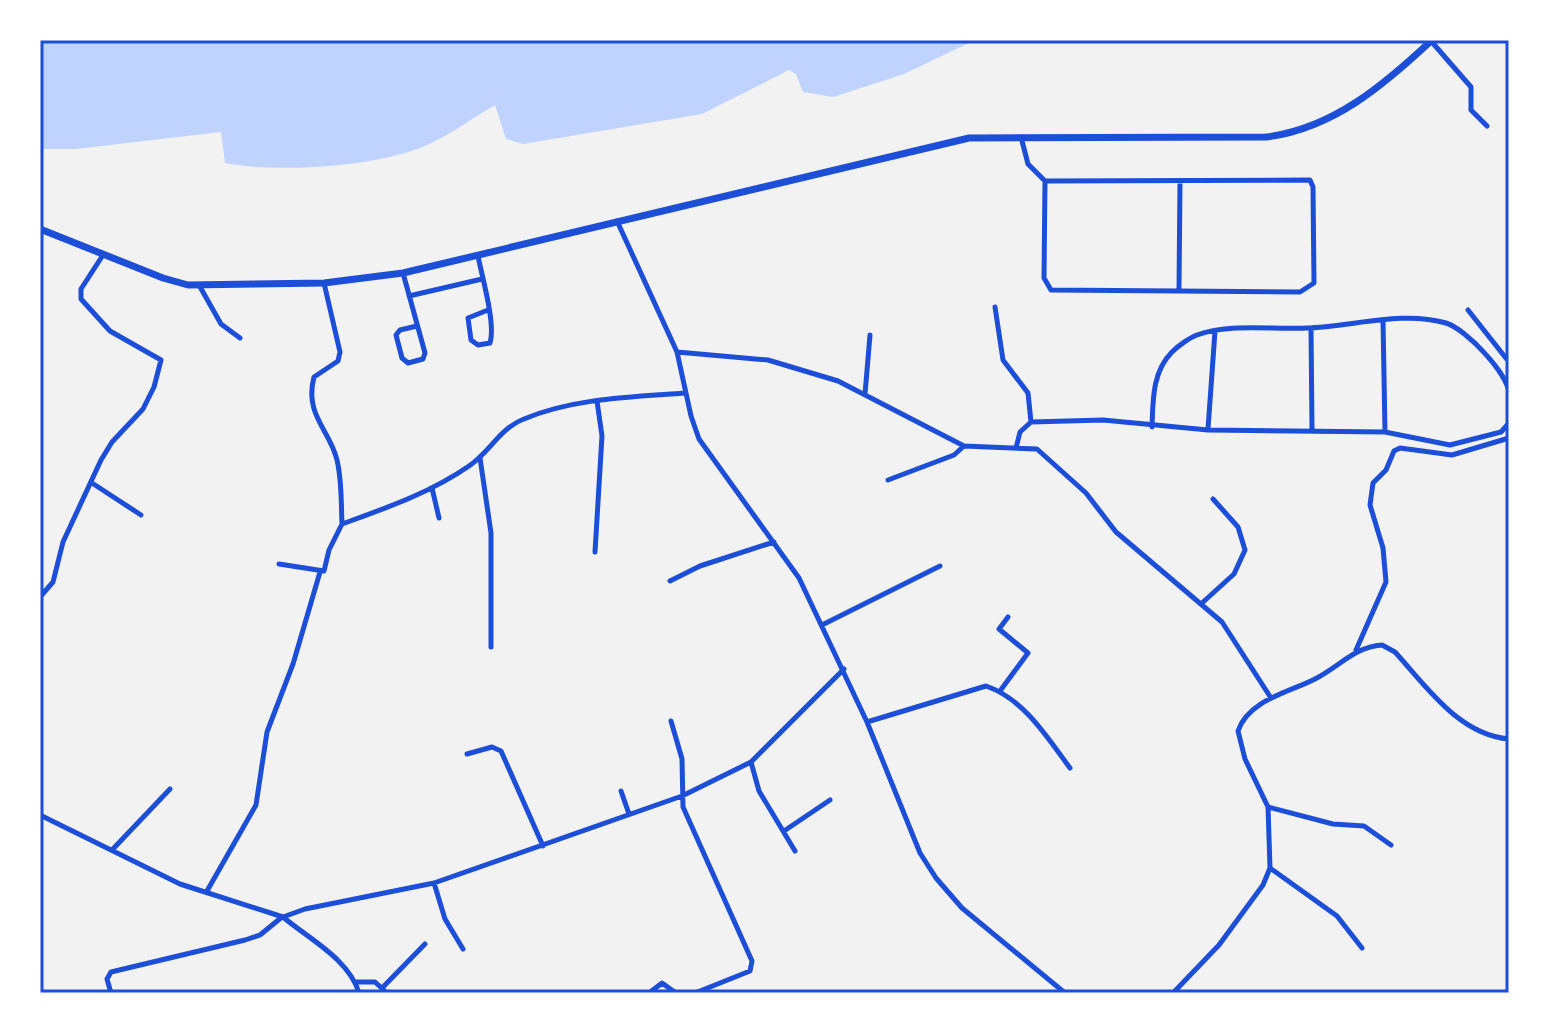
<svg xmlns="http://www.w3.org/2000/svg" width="1549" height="1033" font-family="'DejaVu Sans',sans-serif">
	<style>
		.water { fill: #bfd3fe }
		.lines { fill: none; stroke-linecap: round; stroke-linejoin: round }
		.minor { stroke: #1d4ed8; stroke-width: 5 }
		.secondary { stroke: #1d4ed8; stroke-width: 7 }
		.neatline { fill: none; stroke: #1d4ed8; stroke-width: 3 }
	</style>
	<rect width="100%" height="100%" fill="#f2f2f2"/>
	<path class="water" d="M40,40H975L904,74L833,97L803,92L796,74L789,70L702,114L523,144L506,139L495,105C471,119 446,138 420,148C371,167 277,173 225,163L221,132L76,149H42Z"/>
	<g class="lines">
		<path class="minor" d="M1431,41L1471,87V110L1487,126
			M1021,137L1028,164L1045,181L1044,278L1051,290L1300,292L1314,283L1313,187L1310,180L1045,181
			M617,221L677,352L691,416L699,439L799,578L867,722L920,853L936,878L962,908L1065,993
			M478,256C482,277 496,324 490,343L478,345L471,340L468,318L488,310
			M403,273L425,353L423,359L408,363L402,358L396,335L400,330L417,326
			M324,283L340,352L338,361L314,377C304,415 330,430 337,460C342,481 341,503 342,524
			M199,285L221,324L240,338
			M1179,290L1180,181
			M409,296L482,279
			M995,307L1003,360L1028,393L1031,422
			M1468,310L1509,362
			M1383,320L1385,432
			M1311,328L1312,429
			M677,352L768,360L838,381L964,446L1037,449L1086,493L1116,532L1222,622L1271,698
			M865,394L870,335
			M1152,427C1153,401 1152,372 1172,352C1178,346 1189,338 1197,335C1228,323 1273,330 1306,328C1351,327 1402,310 1446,323C1466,329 1508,374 1509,393
			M1208,429L1215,331
			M1016,448L1020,432L1031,422L1103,420L1208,430L1385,432L1450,445L1501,432L1509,423
			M480,458L491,533V647
			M888,480L954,455L964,446
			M92,483L141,515
			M432,488L439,518
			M595,552L602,436L597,401
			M279,564L324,571L329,550L342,524C386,508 430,493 469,466C490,452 500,428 524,419C574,398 632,397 686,393
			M670,581L700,566L774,542
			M40,597L53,582L63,542L101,460L112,442L143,409L154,387L161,360L110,331L81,299V289L103,255
			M1202,603L1234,574L1245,550L1238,527L1213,499
			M822,625L940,566
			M1356,650L1386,582L1383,548L1370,505L1373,483L1386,470L1394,451L1400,448L1452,455L1509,438
			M1000,691L1028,653L999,629L1008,617
			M671,721L682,759L683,807L752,961L750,971L695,993
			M867,722L986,686C1024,699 1047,737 1070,768
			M467,754L492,747L501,751L543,846
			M751,762L759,791L795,851
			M621,791L629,814
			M1268,807L1333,824L1364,826L1391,845
			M40,815L180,884L283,917
			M784,831L830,800
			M112,850L170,789
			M1270,868L1337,916L1362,948
			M434,883L445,919L463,949
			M207,891L256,805L267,732L293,664L320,572
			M356,982H375L387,993
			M383,987L425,944
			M111,993L107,979L111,972L245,940L260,935L282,917
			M359,993C349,959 309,939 283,917L305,909L434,883L682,796L751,762L844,669
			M649,993L662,983L676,993
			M1173,993L1219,945L1263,885L1270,868L1268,807L1245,759L1238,731C1248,700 1290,692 1315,679C1339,667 1354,647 1382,645L1395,652C1426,686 1459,735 1509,739"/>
		<path class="secondary" d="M40,229L163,278L188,285L324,283L403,273L969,138L1266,137C1333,129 1385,84 1432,40"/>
	</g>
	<rect width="1549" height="1033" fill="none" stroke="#ffffff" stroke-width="84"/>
	<rect x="42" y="42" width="1465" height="949" class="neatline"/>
</svg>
